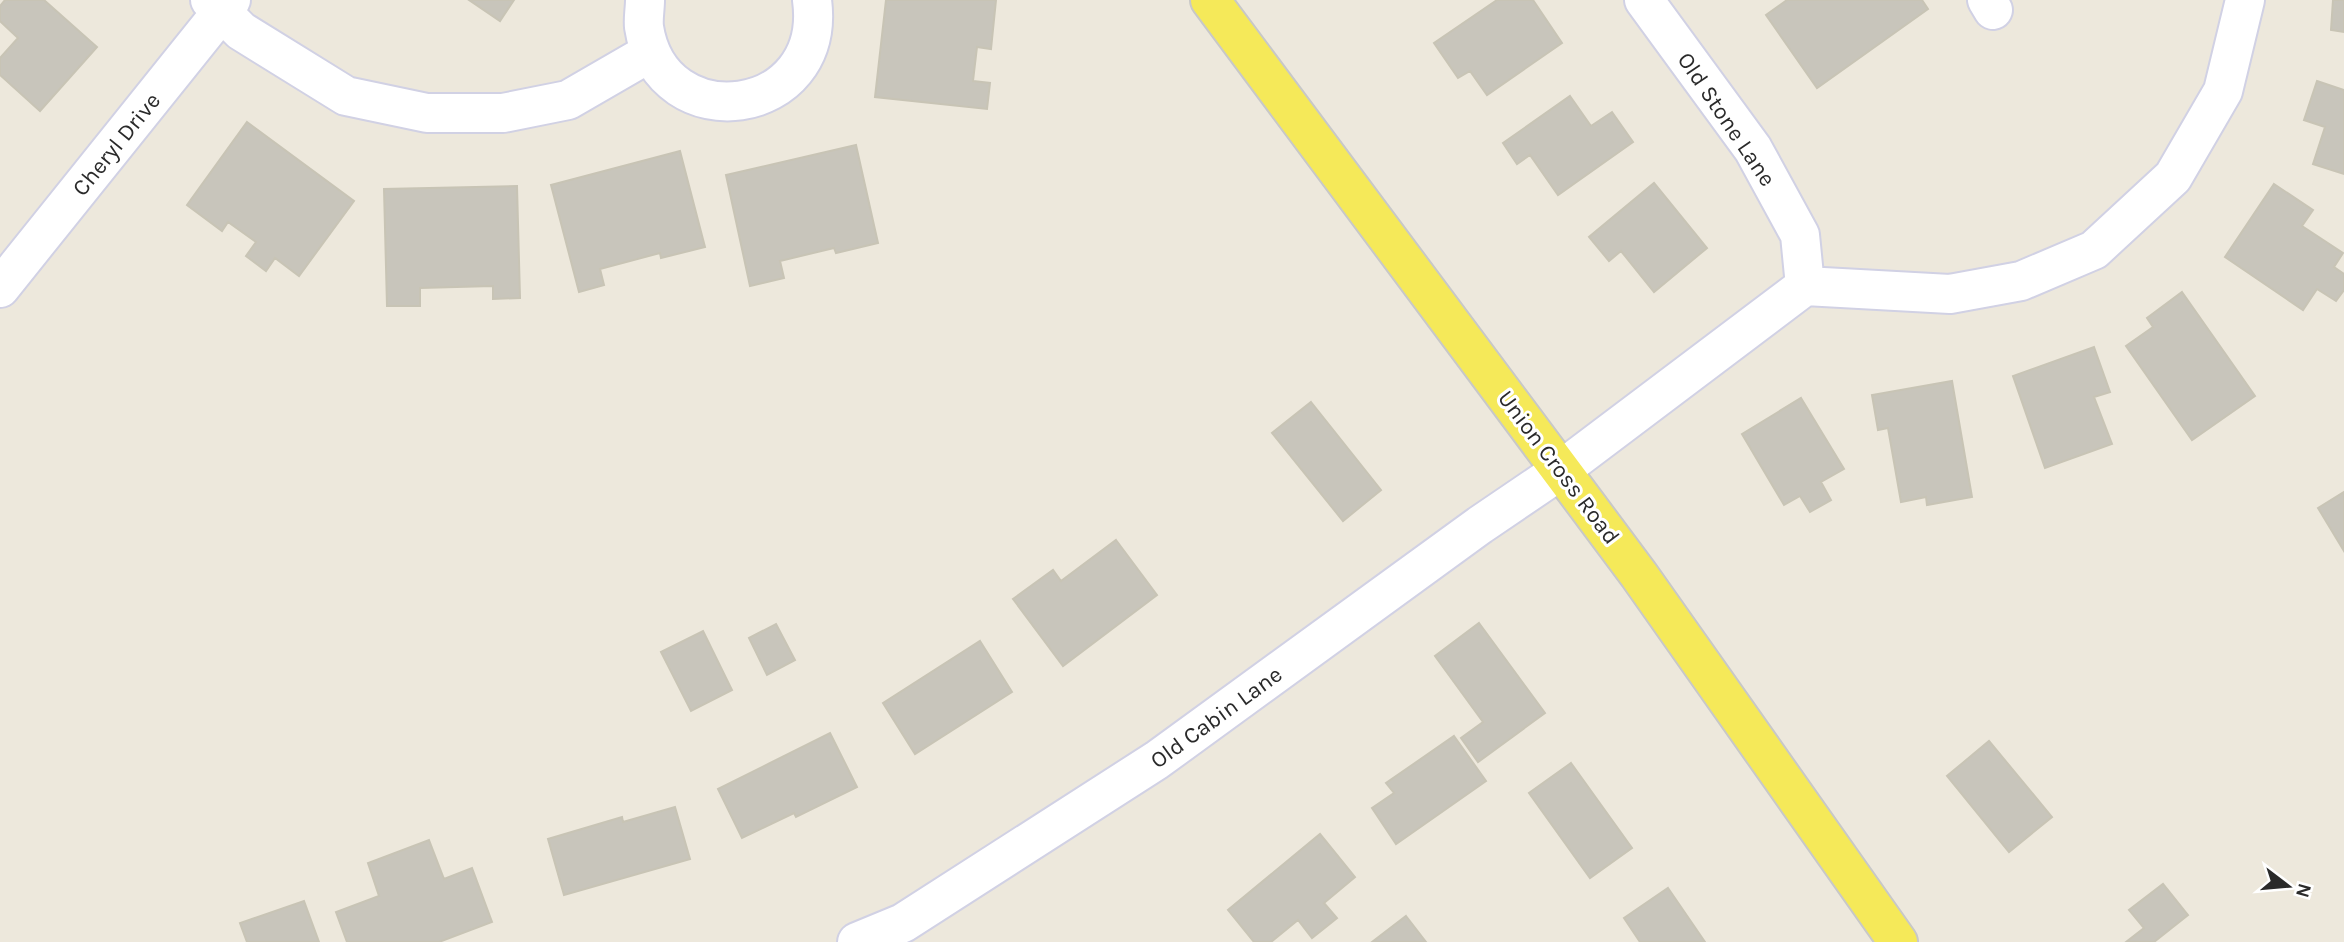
<svg xmlns="http://www.w3.org/2000/svg" width="2344" height="942" font-family="Karla,sans-serif">
	<style>
		.building { fill: #c8c5bb; stroke: #c8c4b5; stroke-width: 2 }
		.lines { fill: none; stroke-linecap: round; stroke-linejoin: round }
		.minor-casing { stroke: #d1d1e4; stroke-width: 42 }
		.major-casing { stroke: #c8c8c8; stroke-width: 42 }
		.minor { stroke: #fff; stroke-width: 38 }
		.major { stroke: #f5e959; stroke-width: 38 }
		.labels { text-anchor: middle; stroke-width: 6; stroke-linejoin: round; paint-order: stroke }
		.street-label { font-size: 23px; fill: #2a2a2a; stroke: #fff }
	</style>
	<rect width="100%" height="100%" fill="#ede8dc"/>
	<path class="building" d="M5,0H44L97,47L40,111L0,75V58L18,38L0,21V6Z
		M469,0H514L500,21Z
		M886,0H996L991,49L977,47L973,81L990,83L987,109L875,97Z
		M1497,0H1533L1562,43L1487,95L1470,71L1458,78L1434,43Z
		M1787,0H1922L1928,9L1817,88L1766,15Z
		M2333,0H2344V32L2331,30Z
		M2317,81L2344,90V174L2313,164L2325,127L2304,120Z
		M1570,96L1591,126L1612,112L1633,142L1558,195L1530,155L1517,164L1503,143Z
		M247,122L354,201L299,276L275,258L266,271L246,256L256,242L228,222L222,231L187,205Z
		M856,145L878,243L836,253L834,248L780,261L784,278L750,286L726,175Z
		M680,151L705,247L661,258L660,253L600,269L604,285L579,292L551,185Z
		M1654,183L1707,248L1654,292L1621,251L1609,261L1589,237Z
		M2274,184L2313,210L2302,226L2343,253L2334,267L2344,274V290L2336,301L2317,289L2303,310L2225,257Z
		M517,186L520,298L493,299V286L420,288V306H387L384,189Z
		M2182,292L2255,396L2192,440L2126,346L2153,327L2147,318Z
		M2094,347L2110,392L2094,397L2112,444L2045,468L2013,376Z
		M1952,381L1972,497L1927,505L1926,497L1901,502L1888,428L1878,430L1872,395Z
		M1801,398L1844,469L1821,482L1831,500L1810,512L1800,496L1784,505L1742,434Z
		M1311,402L1381,490L1343,521L1272,433Z
		M2344,492V551L2318,508Z
		M1116,540L1157,595L1063,666L1013,599L1053,570L1061,581Z
		M1479,623L1545,713L1478,762L1461,738L1483,722L1435,656Z
		M776,624L795,660L767,675L749,638Z
		M703,631L732,690L691,711L661,652Z
		M980,641L1012,692L915,754L883,703Z
		M830,733L857,787L796,817L794,813L742,838L718,789Z
		M1454,736L1486,781L1396,844L1372,808L1394,793L1386,783Z
		M1989,741L2052,817L2009,852L1947,776Z
		M1571,763L1632,848L1590,878L1529,793Z
		M675,807L690,859L564,895L548,839L622,817L623,822Z
		M1320,834L1355,877L1324,903L1337,918L1312,938L1298,920L1271,942H1254L1228,910Z
		M429,840L444,879L472,868L492,922L439,942H347L336,912L379,896L368,863Z
		M2163,884L2188,915L2154,942H2126L2144,928L2129,910Z
		M1668,888L1705,942H1640L1624,918Z
		M304,901L319,942H247L240,923Z
		M1406,916L1426,942H1372Z"/>
	<g class="lines">
		<g class="minor-casing">
			<path id="minor" d="M210,0L241,31L346,96L427,113H503L568,100L651,52
				M645,0C645,9 643,18 644,27C661,140 828,119 812,0
				M1644,0L1753,149L1800,235L1805,286
				M1987,0L1993,10
				M0,288L231,0
				M857,942L903,923L1157,760L1480,525L1561,470L1805,286L1950,294L2021,281L2094,250L2173,177L2223,91L2245,0"/>
		</g>
		<g class="major-casing">
			<path id="major" d="M1210,0L1639,575L1898,942"/>
		</g>
		<use href="#minor" class="minor"/>
		<use href="#major" class="major"/>
	</g>
	<g class="labels">
		<g class="street-label">
			<text transform="translate(1727 119) rotate(56)" y="8">Old Stone Lane</text>
			<text transform="translate(116 144) rotate(-51)" y="8">Cheryl Drive</text>
			<text transform="translate(1559 467) rotate(53)" y="8">Union Cross Road</text>
			<text transform="translate(1216 717) rotate(-36)" y="8">Old Cabin Lane</text>
		</g>
	</g>
	<g transform="translate(2288 886) rotate(106)" stroke="#ffffff" stroke-width="5" paint-order="stroke">
	<path d="M0-5L12 26L0 18L-12 26Z" fill="#2a2a2a"/>
	<text y="-10" font-size="19" font-weight="bold" text-anchor="middle" fill="#2a2a2a">N</text>
	</g>
</svg>
